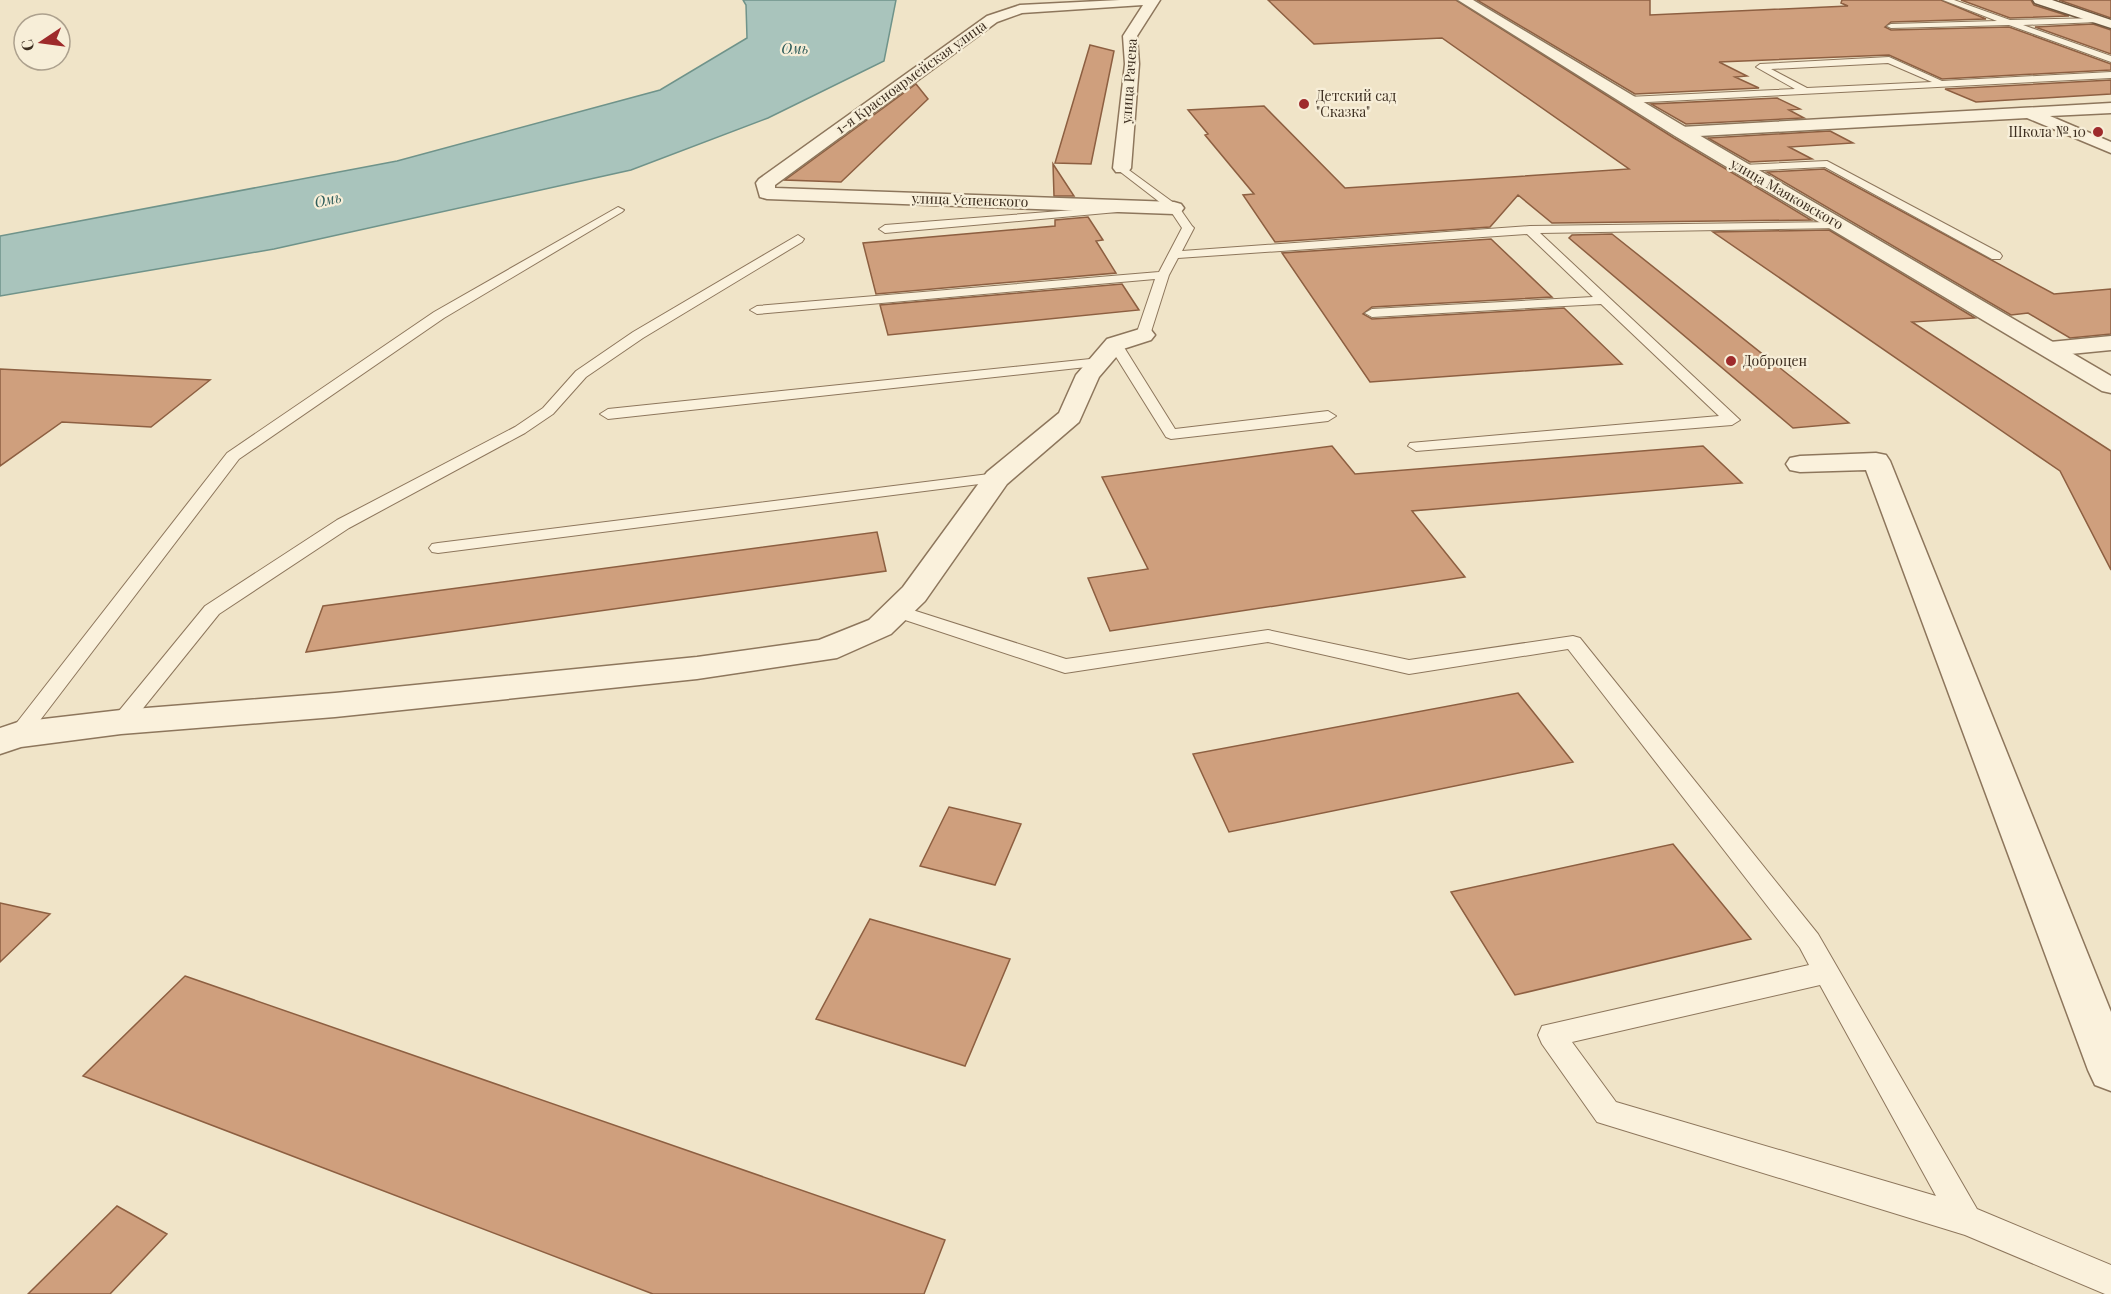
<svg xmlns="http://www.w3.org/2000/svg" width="2111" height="1294" font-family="'Playfair Display',serif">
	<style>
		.water { fill: #a9c4bc; stroke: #6f938a; stroke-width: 1.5 }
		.building { fill: #cf9f7d; stroke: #8d5f41; stroke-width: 1.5 }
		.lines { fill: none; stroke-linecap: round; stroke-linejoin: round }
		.service-casing { stroke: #8d765c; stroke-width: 2 }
		.minor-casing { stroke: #8d765c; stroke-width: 3 }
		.tertiary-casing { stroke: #8d765c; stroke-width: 3 }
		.secondary-casing { stroke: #6f573f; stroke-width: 3 }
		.service { fill: #faf1dc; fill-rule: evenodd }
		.minor { fill: #faf1dc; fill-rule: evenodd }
		.tertiary { fill: #faf1dc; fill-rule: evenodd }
		.secondary { fill: #faf1dc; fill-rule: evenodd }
		.poi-dot { fill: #9e2a2b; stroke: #f7eed8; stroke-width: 2 }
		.labels { text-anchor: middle; stroke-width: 4.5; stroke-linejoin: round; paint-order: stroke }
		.far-street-label { font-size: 14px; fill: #3d2e20; stroke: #f7eed8 }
		.far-poi-label { font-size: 14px; fill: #3d2e20; stroke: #f7eed8; text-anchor: start }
		.far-water-label { font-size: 15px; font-style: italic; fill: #2f5d5a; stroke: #f7eed8 }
	</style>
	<rect width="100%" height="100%" fill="#f0e4c8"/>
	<path class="water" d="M743,0H896L884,61L768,118L631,170L274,249L0,296V236L397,161L660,90L747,38L746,5Z"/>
	<path class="building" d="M1268,0H1456L1674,138L1811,220L1552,223L1518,195L1490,227L1275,242L1243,195L1254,194L1205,135L1208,134L1188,110L1264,106L1345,188L1629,169L1442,38L1314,44Z
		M1477,0H1650V15L1848,6L1841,3L1842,0H1941L1986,19L1891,22L1885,27L1891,30L2009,27L2111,64V70L1942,79L1889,55L1719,62L1747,76L1735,77L1759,88L1635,94Z
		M1961,0H2031L2034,5L2069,16L2010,18Z
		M2059,0H2111V18Z
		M2093,24L2111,30V54L2035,27Z
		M1090,45L1114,51L1091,164L1055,163Z
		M2111,80V94L1976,102L1945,89Z
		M916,84L928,99L841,182L785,180Z
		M1777,98L1800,109L1789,110L1804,118L1686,124L1651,104Z
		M1830,131L1853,143L1789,147L1812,159L1750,162L1708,138Z
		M1053,164L1074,196H1054Z
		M1824,169L2054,294L2111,289V334L2070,338L2028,313L2011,315L1767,172Z
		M1088,217L1103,240L1096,241L1116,273L876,294L863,243L1055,226V220Z
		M1829,230L1975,318L1912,322L2111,451V570L2060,471L1713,232Z
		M1612,234L1849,423L1793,428L1569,238L1572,235Z
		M1491,239L1552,297L1372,307L1363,314L1372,319L1564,308L1622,364L1370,382L1282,253Z
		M1122,284L1139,310L888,335L880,305Z
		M0,369L210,380L151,427L62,422L0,466Z
		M1332,446L1355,474L1703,446L1742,483L1412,511L1465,577L1110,631L1088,578L1148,569L1102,477Z
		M877,532L886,571L306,652L323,606Z
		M1518,693L1573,762L1229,832L1193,754Z
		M949,807L1021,824L995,885L920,866Z
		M1673,844L1751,939L1515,995L1451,892Z
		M0,903L50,914L0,962Z
		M870,919L1010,959L965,1066L816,1019Z
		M185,976L945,1240L924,1294H653L83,1076Z
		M117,1206L167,1234L110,1294H28Z"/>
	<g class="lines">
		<g class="service-casing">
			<path id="service" d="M1943,0H1954L2010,20L2101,18V22H2098L2023,25L2111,56V62L2009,25L1891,28L1887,26L1891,24L1997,21Z
				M1889,57L1942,81L2111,72V78L1628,103L1623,100L1628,97L1795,89L1756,67L1760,64ZM1888,63L1932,82L1807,88L1771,69Z
				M1827,161L2000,253L2002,256L2000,259H1992L1825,167L1743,171L1738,168L1743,165Z
				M1122,165L1178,206L1192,226L1194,228L1182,251L1530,226L1840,222L1846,225L1840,228L1540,233L1740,420L1732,425L1416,451L1408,446L1410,443L1719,416L1601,304L1372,317L1365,313L1372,309L1593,297L1527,234L1178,258L1169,275L1150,335L1143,339L1136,335L1155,279L757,314L750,310L757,306L1159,272L1182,228L1170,210L1118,170L1117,168Z
				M1124,206L1128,207V211L885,233L879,229L885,225Z
				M618,207L624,210L622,212L444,318L239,459L25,740L18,743L11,740L7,735L11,730L227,453L434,312Z
				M798,235L804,239L802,242L643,338L586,377L553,414L525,433L349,528L219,614L128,727L121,729L114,727L111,722L114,717L205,606L337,520L515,427L543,408L576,371L633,332Z
				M1115,340L1122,344L1175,429L1328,411L1336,416L1328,421L1171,439L1166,437L1108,344Z
				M1100,358L1107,362L1105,365L608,419L600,414L608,409Z
				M997,473L1003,475L1005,478L1003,481L438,553L432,552L429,548L432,544L438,543Z
				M897,605L1066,659L1268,630L1409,660L1573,636L1580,638L1818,934L1977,1209L2111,1265V1294H2105L1965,1235L1597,1122L1542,1044L1538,1035L1542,1026L1809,965L1800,948L1568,649L1409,674L1268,642L1065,673L890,615L888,611L890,607ZM1820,985L1936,1196L1616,1102L1572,1042Z"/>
		</g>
		<g class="minor-casing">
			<path id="minor" d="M1120,0H1160L1137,36L1139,64L1131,168L1128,172H1116L1113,168L1125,64L1123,36L1143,5L1022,13L997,22L775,185V188L1174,202L1181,204L1184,208L1181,212L1174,214L767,199L760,197L756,183L759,179L987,16L1020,5Z
				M2111,103V113L2050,116L2111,142V153L2027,118L1681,137L1673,132L1681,127Z
				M1143,328L1151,330L1155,335L1151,340L1123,349L1099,377L1079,422L1007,484L925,601L891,634L837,658L697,679L335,717L121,734L21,747L0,754V728L18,722L121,710L335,693L697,657L819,640L869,620L903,587L987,472L1059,413L1076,375L1107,339Z
				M2111,336V350L2050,356L2042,354L2038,349L2042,344L2050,342Z
				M1876,453L1886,455L1890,461L2111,1012V1091L2095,1085L2088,1070L1866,470L1800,472L1790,470L1786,464L1790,458L1800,456Z"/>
		</g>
		<g class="tertiary-casing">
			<path id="tertiary" d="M1458,0H1473L1687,128L2111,376V393L2102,391L1675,136Z"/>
		</g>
		<g class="secondary-casing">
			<path id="secondary" d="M2033,0H2052L2111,20V28L2035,3Z"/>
		</g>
		<use href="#service" class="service"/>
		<use href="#minor" class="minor"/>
		<use href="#tertiary" class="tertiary"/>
		<use href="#secondary" class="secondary"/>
	</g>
	<g class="poi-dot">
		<circle cx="1304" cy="104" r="6"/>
		<circle cx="2098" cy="132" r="6"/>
		<circle cx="1731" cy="361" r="6"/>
	</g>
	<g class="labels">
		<g class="far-street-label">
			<text transform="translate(911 77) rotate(-36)" y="5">1-я Красноармейская улица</text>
			<text transform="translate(1129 81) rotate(-86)" y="5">улица Рачева</text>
			<text transform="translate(1787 194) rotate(30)" y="5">улица Маяковского</text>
			<text transform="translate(970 200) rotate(2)" y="5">улица Успенского</text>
		</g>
		<g class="far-poi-label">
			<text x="1316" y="101">Детский сад<tspan x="1316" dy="16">"Сказка"</tspan></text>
			<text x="2086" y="137" text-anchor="end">Школа № 10</text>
			<text x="1743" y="366">Доброцен</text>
		</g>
		<g class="far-water-label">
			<text x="795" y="54">Омь</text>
			<text transform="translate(328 200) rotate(-12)" y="5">Омь</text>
		</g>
	</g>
	<g transform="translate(42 42) rotate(257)"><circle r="28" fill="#f7eed8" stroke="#ada18e" stroke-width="1.5"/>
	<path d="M0-4.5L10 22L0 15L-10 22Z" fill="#9e2a2b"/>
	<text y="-9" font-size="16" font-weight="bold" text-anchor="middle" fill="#3d2e20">С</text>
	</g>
</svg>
